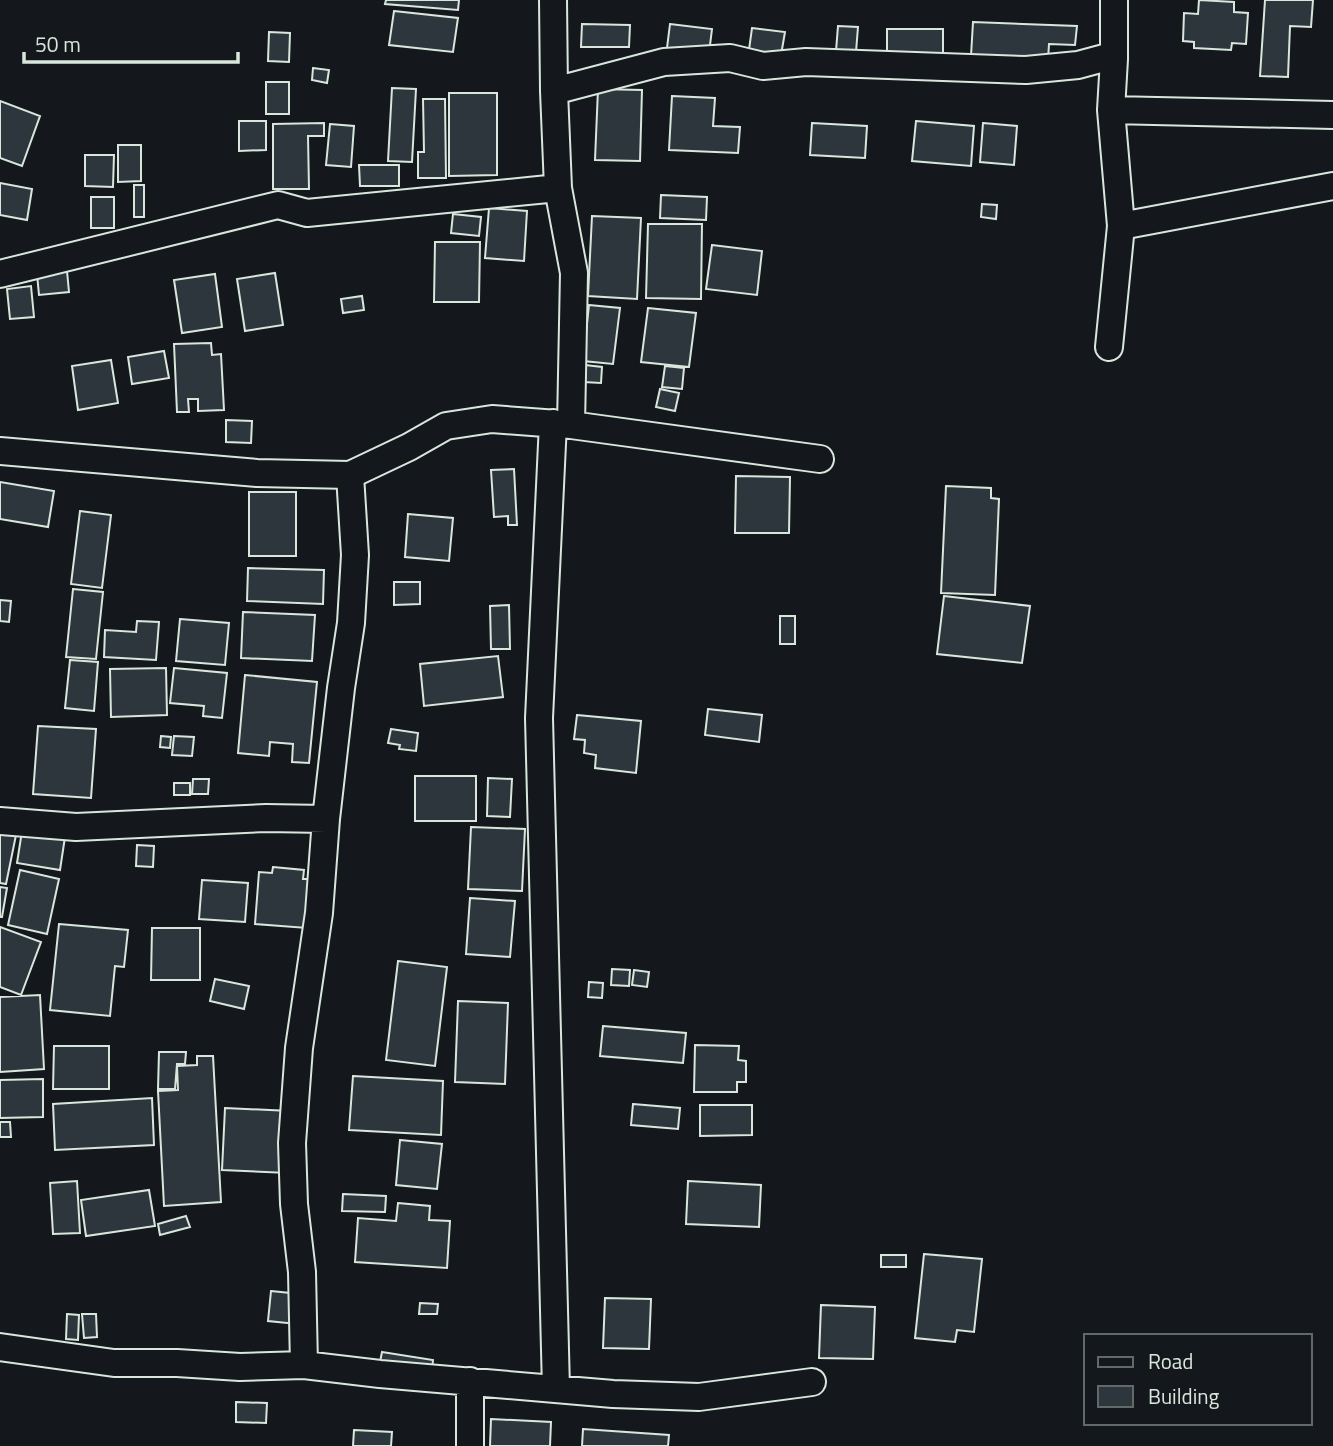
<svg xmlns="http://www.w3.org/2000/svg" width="1333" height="1446" font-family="'Titillium Web',sans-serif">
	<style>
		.building { fill: #2c363c; stroke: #d8e6dc; stroke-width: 2 }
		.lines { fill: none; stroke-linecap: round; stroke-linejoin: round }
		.minor-casing { stroke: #d8e6dc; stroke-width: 30 }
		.minor { stroke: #14181c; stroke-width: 26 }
	</style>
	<rect width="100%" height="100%" fill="#14181c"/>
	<path class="building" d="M386,0H459L458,10L385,4Z
		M1199,0L1234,2V12L1248,13L1246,44L1232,43L1231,50L1194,48V42L1183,41L1184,13L1198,14Z
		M1265,0H1313L1311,27L1290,26L1288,77L1260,76Z
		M394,11L458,18L453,52L389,45Z
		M973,22L1077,26L1075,45L1049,44L1048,60L971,56Z
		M582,24L630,25L629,47H581Z
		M670,24L712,29L709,53L667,48Z
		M838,26L858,27L856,52L836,51Z
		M752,28L785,32L780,61L748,57Z
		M887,29H943V56H887Z
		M269,32L290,33L289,62L268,61Z
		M313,68L329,70L327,83L312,80Z
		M266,82H289V114H266Z
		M392,88L416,89L412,162L388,161Z
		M598,89L642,90L640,161L595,160Z
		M449,93H497V175L449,176Z
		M672,96L715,98L713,126L740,127L738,153L669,150Z
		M423,99H445L446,178H418V152H424Z
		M0,101L40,116L22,166L0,158Z
		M239,121H266V150L239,151Z
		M916,121L974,126L971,166L912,161Z
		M324,123V136H308L309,189H273V124Z
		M812,123L867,126L865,158L810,155Z
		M983,123L1017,126L1014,165L980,162Z
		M330,124L354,126L351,167L326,165Z
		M118,145H141V181L118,182Z
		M85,155H114L113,187L85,186Z
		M359,165H399V186H360Z
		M0,183L32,189L27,220L0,215Z
		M134,185H144V217H134Z
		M661,195L707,197L706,220L660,218Z
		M91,197H114V228H91Z
		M982,204L997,205L996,219L981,217Z
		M489,208L527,211L524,261L485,258Z
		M453,214L481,217L479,236L451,233Z
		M592,216L641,218L637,299L588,296Z
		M648,224H702L701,299L646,298Z
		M435,242H480L479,302H434Z
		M712,245L762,251L757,295L706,289Z
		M67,271L69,292L39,295L37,274Z
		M275,273L283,325L245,331L237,279Z
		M215,274L222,327L182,333L174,280Z
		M31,286L34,317L10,319L7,289Z
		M362,296L364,310L343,313L341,299Z
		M589,305L620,308L613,364L583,361Z
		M648,308L696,313L689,367L641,362Z
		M211,343L212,355L221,354L224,410L198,411V399H188L189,412H177L174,344Z
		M164,351L169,378L132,384L128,357Z
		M111,360L118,403L78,410L72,366Z
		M585,365L602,367L601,383L584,382Z
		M665,366L684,368L682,389L662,387Z
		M660,389L679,393L675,411L656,407Z
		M226,420L252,421L251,443L226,442Z
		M514,469L517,525H508V516L494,517L491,470Z
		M736,476L790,477L789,533H735Z
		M0,482L54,491L48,527L0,519Z
		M946,486L991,488V498L999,499L995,595L941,593Z
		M249,492H296V556H249Z
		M80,511L111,515L102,588L71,584Z
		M408,514L453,518L449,561L405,557Z
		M248,568L324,570L323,604L247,601Z
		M394,582H420V604L394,605Z
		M73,589L103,592L96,659L66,657Z
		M944,596L1030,606L1022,663L937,654Z
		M0,600L11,601L9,622L0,621Z
		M509,605L510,649H491L490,606Z
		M243,612L315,615L312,661L241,658Z
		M780,616H795V644H780Z
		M180,619L229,623L225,665L176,661Z
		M137,621L159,622L156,660L104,657L105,630L136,632Z
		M498,656L503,697L424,706L420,664Z
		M70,660L98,662L94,711L65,708Z
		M166,668L167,715L111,717L110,669Z
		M174,668L227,673L222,718L203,716L204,706L170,703Z
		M245,675L317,682L309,763L292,762L293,744L270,742L269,756L238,753Z
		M708,709L762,715L759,742L705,735Z
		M577,715L641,721L636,773L595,768L596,755L584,753L585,740L574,739Z
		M38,726L96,729L91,798L33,794Z
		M391,729L418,733L416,751L399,749L400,745L388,743Z
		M161,736L171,737L170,748L160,747Z
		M174,736L194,737L192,756L172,755Z
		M415,776H476V821H415Z
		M488,778L512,779L510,817L487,816Z
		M193,779H209L208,794H192Z
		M174,783H190V795H174Z
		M471,827L525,829L522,891L468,889Z
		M22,831L65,837L60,870L17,863Z
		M0,832L16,835L6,884L0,883Z
		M137,845L154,846L153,867L136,866Z
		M273,867L304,870L303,879H315L307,928L255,924L259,872L272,873Z
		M20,870L59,879L47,934L8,925Z
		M202,880L248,883L245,922L199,919Z
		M0,887L7,888L2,917H0Z
		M470,898L515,901L510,957L466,954Z
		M59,924L128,930L124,967L115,966L110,1016L50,1010Z
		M0,927L41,942L21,995L0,987Z
		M152,928H200V980H151Z
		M398,961L447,967L435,1066L386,1060Z
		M612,969L630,970L629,986L611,985Z
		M634,970L649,972L647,987L632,985Z
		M215,979L249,986L244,1009L210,1001Z
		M589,982L603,983L602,998L588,997Z
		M40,995L44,1069L0,1072V997Z
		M458,1001L508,1003L505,1084L455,1082Z
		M603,1026L686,1033L683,1063L600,1056Z
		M695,1045L739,1046L738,1060L746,1061V1082H737V1092H694Z
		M54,1046H109V1089H53Z
		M159,1052H186L185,1064H177L175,1089H158Z
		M197,1056H213L221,1202L164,1206L158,1091L178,1090L177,1066L197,1065Z
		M353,1076L443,1081L441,1135L349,1130Z
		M43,1079V1117L0,1118V1080Z
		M152,1098L154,1145L55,1150L53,1104Z
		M633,1104L680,1108L678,1129L631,1125Z
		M700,1105H752V1135L700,1136Z
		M225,1108L290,1111L288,1173L222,1170Z
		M0,1122H10L11,1137H0Z
		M400,1140L442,1144L437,1189L396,1185Z
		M77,1181L80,1233L53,1234L50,1183Z
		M688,1181L761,1185L759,1227L686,1224Z
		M149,1190L155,1226L86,1236L81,1200Z
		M343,1194L386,1196L385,1212L342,1211Z
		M398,1203L430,1206L429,1220L450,1221L447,1268L355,1262L358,1218L396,1221Z
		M186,1216L190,1227L160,1235L158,1224Z
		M924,1254L982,1259L974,1332L957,1330L955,1342L915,1338Z
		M881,1255H906V1267H881Z
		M271,1291L300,1294L297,1324L268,1321Z
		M605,1298L651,1299L649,1349L603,1348Z
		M420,1303L438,1304L437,1314H419Z
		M821,1305L875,1307L873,1359L819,1358Z
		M67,1314L79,1315L78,1340L66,1339Z
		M82,1314H96L97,1337L84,1338Z
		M382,1352L433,1360L432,1370L380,1362Z
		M236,1402L267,1403L266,1423L236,1422Z
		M491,1419L551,1422L550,1446H490Z
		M583,1429L669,1435L668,1446H582Z
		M354,1430L392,1432L391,1446H353Z"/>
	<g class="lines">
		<g class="minor-casing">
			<path id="minor" d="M554,91L664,62L730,58L763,66L806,62L1026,70L1078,65L1104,58L1114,59
				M1111,110L1333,115
				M558,188L574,273L571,425
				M1121,226L1333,186
				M0,274L278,205L307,213L558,188L554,91L553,0
				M1109,347L1121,226L1111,110L1114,59V0
				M553,423L539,718L556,1389
				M0,451L257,473L350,475L355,555L351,623L341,688L326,819L319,913L299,1048L292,1143L294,1204L302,1272L304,1365
				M350,475L409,447L446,426L492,419L571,425L820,459
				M0,821L76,827L266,818L326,819
				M0,1347L114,1363H177L240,1367L304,1365L380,1374L613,1394L699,1397L812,1382
				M470,1446V1381"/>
		</g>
		<use href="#minor" class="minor"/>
	</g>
	<rect x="1084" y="1334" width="228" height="91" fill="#14181c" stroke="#626a69" stroke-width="2"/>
	<rect x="1098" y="1357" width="35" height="10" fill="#14181c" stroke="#626a69" stroke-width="2"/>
	<text x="1148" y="1369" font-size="21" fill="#d8e6dc">Road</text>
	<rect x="1098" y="1386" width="35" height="21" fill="#2c363c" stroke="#626a69" stroke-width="2"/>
	<text x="1148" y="1404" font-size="21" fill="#d8e6dc">Building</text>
	<path d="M24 52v10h214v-10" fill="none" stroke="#d8e6dc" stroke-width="3.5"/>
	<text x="35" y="52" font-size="21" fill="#d8e6dc" stroke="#14181c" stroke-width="5" paint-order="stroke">50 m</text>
</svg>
